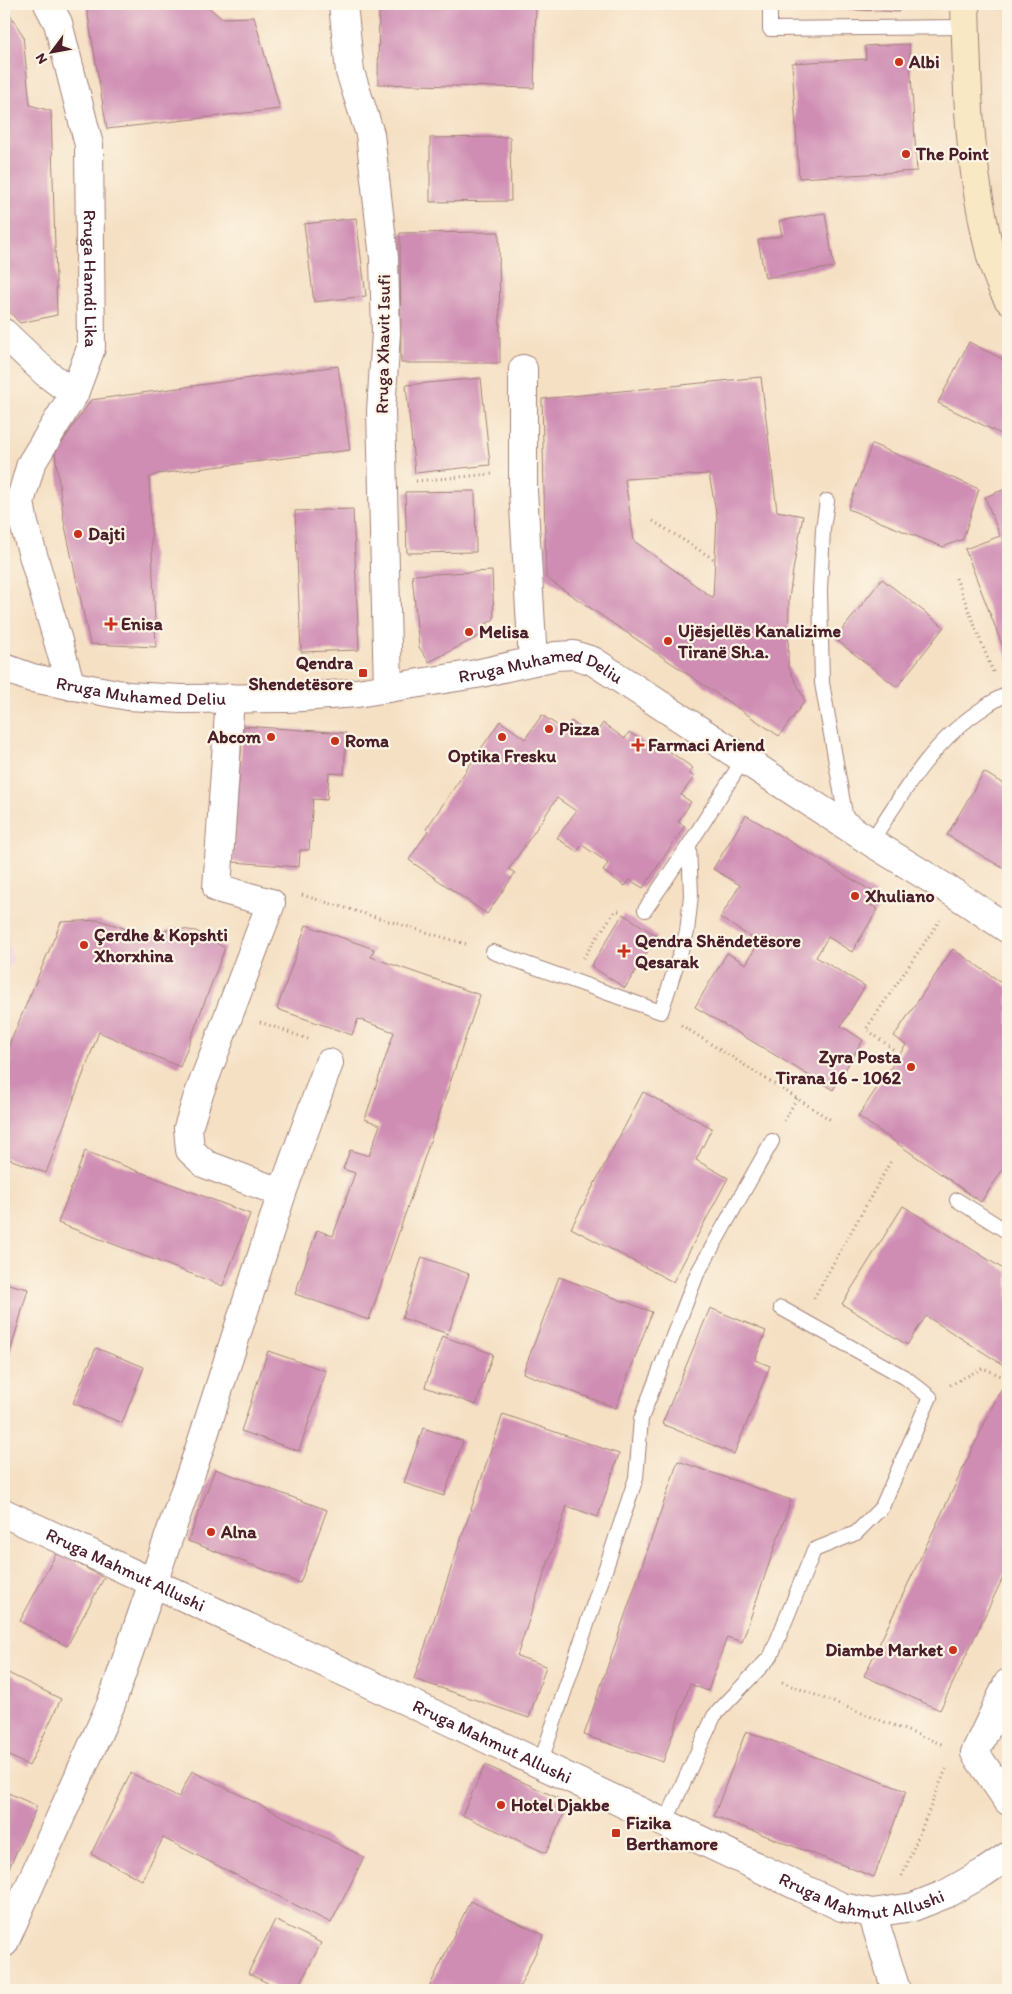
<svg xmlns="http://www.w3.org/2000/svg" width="1012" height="1994" font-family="Itim,sans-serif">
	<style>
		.built { fill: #f3cfdf }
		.building { fill: #cf8db4; fill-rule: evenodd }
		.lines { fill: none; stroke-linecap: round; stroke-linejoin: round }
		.service-casing { stroke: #a08078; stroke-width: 16 }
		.minor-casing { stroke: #a08078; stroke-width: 30 }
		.tertiary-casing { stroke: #a08078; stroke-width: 30 }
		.secondary-casing { stroke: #a08078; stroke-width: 30 }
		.path { stroke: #a08078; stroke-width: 3; stroke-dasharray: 1 4; stroke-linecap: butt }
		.service { stroke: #fff; stroke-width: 14 }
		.minor { stroke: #fff; stroke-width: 28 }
		.tertiary { stroke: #fff; stroke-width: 28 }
		.secondary { stroke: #f8e8c3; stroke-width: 28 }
		.poi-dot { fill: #c8321e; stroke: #fcf5e5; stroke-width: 2 }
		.labels { text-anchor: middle; stroke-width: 4.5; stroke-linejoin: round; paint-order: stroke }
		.poi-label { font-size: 18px; font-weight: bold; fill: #4a1f2b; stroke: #fcf5e5; text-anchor: start }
		.street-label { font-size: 18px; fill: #4a1f2b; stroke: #fcf5e5 }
	</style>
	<rect width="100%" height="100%" fill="#fcf5e5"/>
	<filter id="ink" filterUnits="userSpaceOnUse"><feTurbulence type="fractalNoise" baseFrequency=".02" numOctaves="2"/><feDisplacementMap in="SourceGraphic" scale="10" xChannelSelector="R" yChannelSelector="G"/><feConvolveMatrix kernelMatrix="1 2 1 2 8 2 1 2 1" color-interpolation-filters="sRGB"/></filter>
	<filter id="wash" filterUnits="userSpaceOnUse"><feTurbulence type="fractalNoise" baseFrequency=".0096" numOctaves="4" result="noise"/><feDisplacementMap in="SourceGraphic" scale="20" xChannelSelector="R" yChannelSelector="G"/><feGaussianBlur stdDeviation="1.12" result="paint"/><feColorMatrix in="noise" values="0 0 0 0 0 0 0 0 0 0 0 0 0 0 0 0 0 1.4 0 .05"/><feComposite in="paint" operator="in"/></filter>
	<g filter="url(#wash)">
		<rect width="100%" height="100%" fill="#f5e0c4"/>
		<path class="built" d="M4,933L7,936L13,960L4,979Z"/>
		<g id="blocks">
			<path class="building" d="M4,4L23,36L30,105L51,111L57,315L20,323L4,306Z
				M86,4H205L221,18L254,17L280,109L107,129Z
				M379,4H536L534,88L378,84Z
				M801,4H900L899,12L801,7Z
				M909,44L917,171L799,178L792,63L866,59L865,46Z
				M510,137L511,201L430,202V138Z
				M825,213L834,267L765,278L758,240L782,236L779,221Z
				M1008,215V234L1003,216Z
				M356,218L366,296L314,302L304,224Z
				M499,232L500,363H401L400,233Z
				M969,342L1008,362V429L1005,436L938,403Z
				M338,366L350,450L157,474L149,478L156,647L90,644L64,521L55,453L91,400Z
				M761,377L777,511L803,516L793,570L789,599L788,666L805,701L779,736L546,578L542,399ZM709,474L717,517L713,598L634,541L625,479Z
				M481,378L490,465L415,473L406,385Z
				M872,444L979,489L963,539L943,547L848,509Z
				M1008,488V660L965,549L1000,536L985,497Z
				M475,491L476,552L407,553L405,492Z
				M353,509L359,650L301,652L295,511Z
				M492,571L494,619L486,624L489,631L429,662L419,647L412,575Z
				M882,579L944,627L897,687L835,639Z
				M542,715L564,730L571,721L594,737L603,723L625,739L629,732L652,748L656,742L693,768L689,773L694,777L681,795L691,802L678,822L685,826L643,888L630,880L625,886L603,871L608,863L582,845L577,852L557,838L576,811L557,798L509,869L515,873L487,914L409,860L428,831L426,829L500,721L525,739Z
				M243,726L346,733L344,774L329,773L327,800L313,799L309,850H300L299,867L233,862Z
				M984,772L1008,787V871L947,835Z
				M746,815L875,893L869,904L878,909L852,952L828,937L816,957L865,986L841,1026L863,1040L833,1090L695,1007L727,953L746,964L759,942L720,918L740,885L713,869Z
				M623,914L657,936L625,988L591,966Z
				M99,920L151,937L172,928L196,931L225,948L180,1067L99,1032L46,1173L4,1157V1057L61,922Z
				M306,925L374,949L371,957L480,995L369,1320L295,1294L317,1230L333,1236L355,1173L343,1169L350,1150L369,1156L380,1125L365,1119L394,1032L358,1019L352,1035L277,1009Z
				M953,949L1008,987V1162L981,1202L858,1116L906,1045L894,1036Z
				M643,1092L712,1128L696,1160L728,1178L673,1282L571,1228Z
				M85,1151L250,1214L223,1286L58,1223Z
				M903,1206L1008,1272V1368L926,1316L907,1345L842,1304Z
				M422,1257L469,1274L448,1334L402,1318Z
				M559,1277L652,1312L616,1408L523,1373Z
				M4,1283L28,1289L4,1374Z
				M710,1308L766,1331L755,1360L770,1366L734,1454L662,1424Z
				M442,1336L493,1354L476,1405L425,1387Z
				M96,1348L144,1367L122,1423L73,1403Z
				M268,1351L326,1371L299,1451L241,1431Z
				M1001,1389L1008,1393V1567L940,1710L864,1676Z
				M503,1414L619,1454L598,1517L567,1506L517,1656L546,1666L529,1718L414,1679Z
				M423,1428L463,1441L444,1496L404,1483Z
				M678,1461L791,1500L742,1642L727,1637L708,1691L690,1684L663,1762L584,1735Z
				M215,1469L327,1510L300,1583L188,1541Z
				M57,1552L104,1578L67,1646L20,1621Z
				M4,1671L61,1699L29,1766L4,1753Z
				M746,1731L906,1791L874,1877L714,1816Z
				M485,1765L569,1803L546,1853L462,1815Z
				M192,1771L364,1857L331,1923L163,1838L142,1880L91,1854L131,1773L179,1797Z
				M4,1791L37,1806L4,1879Z
				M470,1901L544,1935L518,1990H428Z
				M275,1920L321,1943L297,1990H281L248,1973Z"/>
		</g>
	</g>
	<g filter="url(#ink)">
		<use href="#blocks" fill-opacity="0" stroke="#a08078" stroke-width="1"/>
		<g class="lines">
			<g class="service-casing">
				<path id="service" d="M770,4V29L965,27
					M827,501L823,529L820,590L822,683L847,825
					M871,842C903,792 933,740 985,707C992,702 1000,697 1008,694
					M645,910L689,845L743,760
					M493,952L661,1012L687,932L691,895L689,845
					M957,1200L1008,1232
					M540,1764L636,1478L641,1419L697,1274L772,1141
					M665,1823L714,1716L771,1656L814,1550L856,1533L882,1507L930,1397L906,1378L781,1308"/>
			</g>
			<g class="minor-casing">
				<g id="minor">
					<path id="s1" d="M48,4L58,23L89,145L91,348L74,394L31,464L20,502L24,524L71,686"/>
					<path d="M343,4L350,72L370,134L384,258L386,333L381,411L388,688"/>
					<path d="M4,333L46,373L74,394"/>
					<path d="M523,369V490L533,661"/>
					<path d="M282,1193L329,1063"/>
					<path d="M1008,1683L975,1753L1008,1801"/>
					<path d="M4,1943L111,1704L201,1444L282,1193L205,1164L190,1150L188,1128L197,1099L271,903L217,888L230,698"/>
				</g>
			</g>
			<g class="tertiary-casing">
				<g id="tertiary">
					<path id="s2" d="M4,668L32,678L128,696L181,699L287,698L357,693L476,674L556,656L574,655L593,661L616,676L871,842L957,895L1008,929"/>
					<path id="s3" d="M4,1513L449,1721L842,1907L872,1913L913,1907L946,1894L983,1873L1008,1856"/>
					<path d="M872,1913L896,1990"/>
				</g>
			</g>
			<g class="secondary-casing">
				<path id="secondary" d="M965,4C967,76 968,149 983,220C988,247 994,274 1008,299"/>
			</g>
			<path class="path" d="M998,8L1005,4
				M416,481L492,474
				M653,521L715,560
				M956,578L993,672
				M302,895L469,945
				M583,958L615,911H622
				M260,1022L308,1039
				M681,1025L831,1120
				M893,1049L866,1029L940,920
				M784,1121L797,1098
				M814,1298L892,1159
				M950,1385L983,1368L1008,1379
				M782,1682L944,1745
				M902,1876L946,1769"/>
			<use href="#service" class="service"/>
			<use href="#minor" class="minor"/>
			<use href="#tertiary" class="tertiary"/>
			<use href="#secondary" class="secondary"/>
		</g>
	</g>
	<g class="poi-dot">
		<circle cx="899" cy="62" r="5"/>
		<circle cx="906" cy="154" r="5"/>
		<circle cx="78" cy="534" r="5"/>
		<path d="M108.5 616.5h5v5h5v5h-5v5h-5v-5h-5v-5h5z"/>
		<circle cx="469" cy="632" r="5"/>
		<circle cx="668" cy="641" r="5"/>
		<rect x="358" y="668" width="10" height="10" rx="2.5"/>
		<circle cx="549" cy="729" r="5"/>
		<circle cx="271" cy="737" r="5"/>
		<circle cx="502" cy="737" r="5"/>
		<circle cx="335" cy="741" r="5"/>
		<path d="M635.5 737.5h5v5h5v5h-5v5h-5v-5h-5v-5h5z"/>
		<circle cx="855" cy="896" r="5"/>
		<circle cx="84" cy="945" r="5"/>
		<path d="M621.5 943.5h5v5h5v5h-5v5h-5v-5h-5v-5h5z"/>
		<circle cx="911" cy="1067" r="5"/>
		<circle cx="211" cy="1532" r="5"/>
		<circle cx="953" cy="1650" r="5"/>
		<circle cx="501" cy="1805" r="5"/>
		<rect x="611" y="1828" width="10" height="10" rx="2.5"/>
	</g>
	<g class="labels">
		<g class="poi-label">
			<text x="909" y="68">Albi</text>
			<text x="916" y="160">The Point</text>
			<text x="88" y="540">Dajti</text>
			<text x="121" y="630">Enisa</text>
			<text x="678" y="637">Ujësjellës Kanalizime<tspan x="678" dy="21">Tiranë Sh.a.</tspan></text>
			<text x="479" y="638">Melisa</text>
			<text x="353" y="669" text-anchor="end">Qendra<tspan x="353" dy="21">Shendetësore</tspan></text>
			<text x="559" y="735">Pizza</text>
			<text x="261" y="743" text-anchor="end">Abcom</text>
			<text x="345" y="747">Roma</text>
			<text x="648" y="751">Farmaci Ariend</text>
			<text x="502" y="762" text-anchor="middle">Optika Fresku</text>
			<text x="865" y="902">Xhuliano</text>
			<text x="94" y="941">Çerdhe &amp; Kopshti<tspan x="94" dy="21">Xhorxhina</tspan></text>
			<text x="635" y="947">Qendra Shëndetësore<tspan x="635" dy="21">Qesarak</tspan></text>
			<text x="901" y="1063" text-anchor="end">Zyra Posta<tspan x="901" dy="21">Tirana 16 - 1062</tspan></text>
			<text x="221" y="1538">Alna</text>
			<text x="943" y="1656" text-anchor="end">Diambe Market</text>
			<text x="511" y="1811">Hotel Djakbe</text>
			<text x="626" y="1829">Fizika<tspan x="626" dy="21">Berthamore</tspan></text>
		</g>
		<g class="street-label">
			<text dy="6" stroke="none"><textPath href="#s1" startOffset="281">Rruga Hamdi Lika</textPath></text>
			<text transform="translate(383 344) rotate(-89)" y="6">Rruga Xhavit Isufi</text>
			<text dy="6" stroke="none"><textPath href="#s2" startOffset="545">Rruga Muhamed Deliu</textPath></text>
			<text dy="6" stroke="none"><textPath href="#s2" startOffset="140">Rruga Muhamed Deliu</textPath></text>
			<text dy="6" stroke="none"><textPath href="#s3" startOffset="134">Rruga Mahmut Allushi</textPath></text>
			<text dy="6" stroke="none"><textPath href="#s3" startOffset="539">Rruga Mahmut Allushi</textPath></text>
			<text dy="6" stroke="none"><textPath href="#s3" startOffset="944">Rruga Mahmut Allushi</textPath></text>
		</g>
	</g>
	<rect width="1012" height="1994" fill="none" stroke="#fcf5e5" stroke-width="20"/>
	<g transform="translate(52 52) rotate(238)" stroke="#fcf5e5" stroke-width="4" paint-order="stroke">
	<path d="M0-4L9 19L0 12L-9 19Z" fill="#4a1f2b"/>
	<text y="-8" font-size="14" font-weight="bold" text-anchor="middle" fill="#4a1f2b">N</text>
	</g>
</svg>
